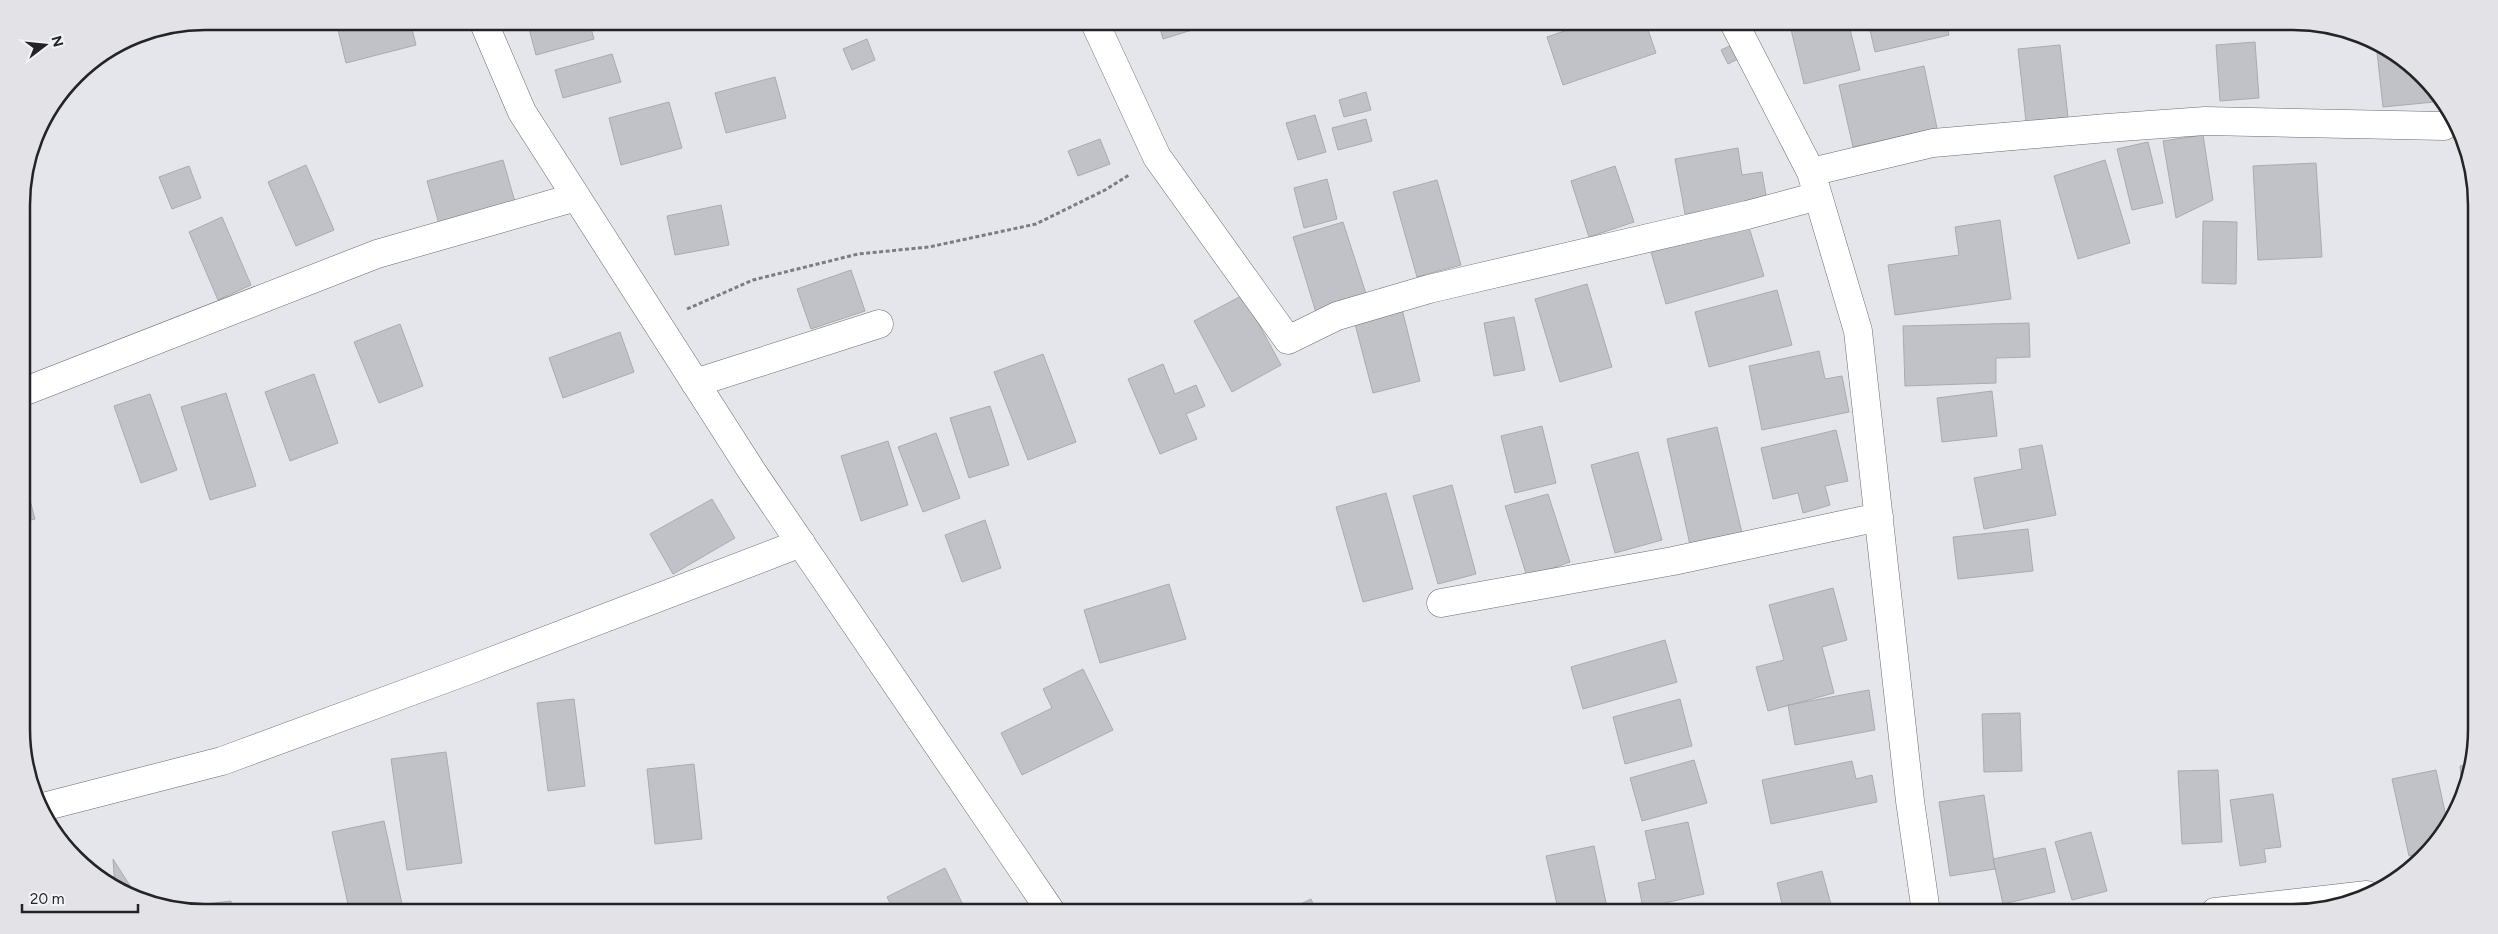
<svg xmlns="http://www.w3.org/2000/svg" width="2498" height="934" font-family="Figtree,sans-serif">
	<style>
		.building { fill: #c1c2c7; stroke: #aaabb0 }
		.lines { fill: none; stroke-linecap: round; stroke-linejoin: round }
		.street-casing { stroke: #6a6b6f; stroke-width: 29 }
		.secondary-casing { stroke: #6a6b6f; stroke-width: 29 }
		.path { stroke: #7c7d80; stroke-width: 3; stroke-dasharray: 4 2.5; stroke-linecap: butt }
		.street { stroke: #fff; stroke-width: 28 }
		.secondary { stroke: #fff; stroke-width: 28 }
		.rim { fill: none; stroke: #242426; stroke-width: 2.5 }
	</style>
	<rect width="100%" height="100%" fill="#e5e6eb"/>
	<path class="building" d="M336,21H410L416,45L346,63Z
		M527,21H589L594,39L536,55Z
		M1158,21H1221L1163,39Z
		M1594,21H1645L1656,53L1563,85L1547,37Z
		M1789,21H1837L1838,24L1848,21L1860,70L1804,84Z
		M1868,21H1946L1949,35L1875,52Z
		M867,39L875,60L852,70L843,49Z
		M2255,42L2259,98L2220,101L2216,45Z
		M2376,43L2395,52L2431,84L2434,102L2383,107Z
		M1734,44L1740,58L1728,64L1721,50Z
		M2060,45L2068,117L2026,122L2018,49Z
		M612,54L621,82L563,98L555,70Z
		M1924,66L1937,128L1853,147L1839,85Z
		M775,77L786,118L726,133L715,93Z
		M1366,92L1371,110L1344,117L1339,100Z
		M669,102L682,148L621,165L609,118Z
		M1315,115L1326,152L1298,160L1286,123Z
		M1366,119L1372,141L1338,150L1332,128Z
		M2203,135L2213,200L2176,218L2163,141Z
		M1100,139L1110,164L1078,176L1068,151Z
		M2148,142L2163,203L2132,210L2117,149Z
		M1738,148L1742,175L1762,172L1767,201L1685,214L1675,159Z
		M503,160L515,202L439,224L427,181Z
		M2105,160L2130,243L2078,259L2054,176Z
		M2316,163L2322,257L2258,260L2253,166Z
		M306,165L334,230L296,246L268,182Z
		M189,166L201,198L172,209L159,177Z
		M1615,166L1634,222L1589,237L1571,181Z
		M1327,179L1337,219L1304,228L1294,188Z
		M1437,180L1461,265L1417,277L1393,192Z
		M721,205L729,245L675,255L667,216Z
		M222,217L251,285L218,300L189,232Z
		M2000,220L2011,299L1895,315L1888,265L1959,255L1955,227Z
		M2203,221L2237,222L2236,284L2202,283Z
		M1343,222L1368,300L1317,316L1293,237Z
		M1748,224L1764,276L1666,304L1651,252Z
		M851,270L865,311L811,329L797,289Z
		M1587,284L1612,367L1560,382L1535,299Z
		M1777,290L1792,345L1709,367L1695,312Z
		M1243,295L1281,365L1232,392L1194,321Z
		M1402,309L1420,381L1373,393L1354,320Z
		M1514,317L1525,370L1494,376L1484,323Z
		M2029,323L2030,357L1996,358V383L1905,386L1903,326Z
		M400,324L423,386L379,403L354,342Z
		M620,332L634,372L563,398L549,358Z
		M1819,351L1825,379L1842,376L1849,412L1762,430L1749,366Z
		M1043,354L1076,442L1028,460L994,372Z
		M1163,364L1175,394L1196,385L1205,406L1186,414L1197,439L1160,454L1128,379Z
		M314,374L338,443L290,461L265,392Z
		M1992,391L1997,436L1942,442L1937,398Z
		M226,393L256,486L210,500L181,407Z
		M150,394L177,470L141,483L114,406Z
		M990,406L1009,465L969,478L950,418Z
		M1542,426L1556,483L1515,493L1501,436Z
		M1717,427L1742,533L1690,545L1667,439Z
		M1836,430L1848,481L1825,486L1830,505L1803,513L1798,493L1773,499L1761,448Z
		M936,433L960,498L923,512L898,447Z
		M888,441L908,505L861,521L841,456Z
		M2042,445L2056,515L1984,529L1974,478L2022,469L2019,449Z
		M1638,452L1662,540L1615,553L1591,465Z
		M23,474L35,519L23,522Z
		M1452,485L1476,574L1438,584L1413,496Z
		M1386,493L1413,589L1363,602L1336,507Z
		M1548,494L1570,562L1527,577L1505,506Z
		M712,499L735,538L673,574L650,534Z
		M985,520L1001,568L962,582L945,535Z
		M2028,529L2033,571L1958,579L1953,537Z
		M1169,584L1186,639L1100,663L1084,610Z
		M1833,588L1847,640L1822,647L1834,693L1768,711L1756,667L1784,660L1769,605Z
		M1665,640L1677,682L1583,709L1571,667Z
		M1083,669L1113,730L1022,775L1001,733L1052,708L1043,689Z
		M1869,690L1875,730L1795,745L1788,705Z
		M574,699L585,786L548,791L537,703Z
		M1680,699L1692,746L1625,764L1613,717Z
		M2020,713L2022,771L1984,772L1982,714Z
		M446,752L462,863L407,870L391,759Z
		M1694,760L1707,803L1642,821L1630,778Z
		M1852,761L1856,779L1872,775L1877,802L1771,824L1762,780Z
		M694,764L702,839L655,844L647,769Z
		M2471,764L2467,788L2463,796L2460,766Z
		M2218,770L2222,842L2182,844L2178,771Z
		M2436,770L2448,826L2426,853L2409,856L2392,779Z
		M2273,794L2281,847L2264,849L2266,862L2240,866L2230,800Z
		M1984,795L1995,869L1950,876L1939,802Z
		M384,821L404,913H350L332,832Z
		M1688,822L1704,894L1643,908L1638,883L1656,879L1645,831Z
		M2091,832L2107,891L2072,900L2055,842Z
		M1594,846L1608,912L1559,913L1546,856Z
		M2045,848L2055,892L2003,904L1993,859Z
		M113,859L139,900L115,888Z
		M945,868L967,913H895L887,897Z
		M1822,871L1833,912H1784L1777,883Z
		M1311,899L1317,913H1282Z
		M231,901L232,913L190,910L189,906Z"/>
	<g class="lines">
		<g class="street-casing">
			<path id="street" d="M483,21L522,112L753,473L1052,913
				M1094,21L1157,157L1288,340L1337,316L1429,289L1747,215L1818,196
				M1733,21L1811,172L1858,331L1910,801L1926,912
				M1811,172L1933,143L2107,128L2205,121L2444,126
				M695,383L879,324
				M23,392L377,254L576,197
				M1441,603L1673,561L1879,517
				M39,808L222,761L469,670L801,543"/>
		</g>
		<g class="secondary-casing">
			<path id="secondary" d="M2215,912L2367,895"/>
		</g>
		<path class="path" d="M687,309L753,280L858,254L929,247L1036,224L1105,190L1129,175"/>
		<use href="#street" class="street"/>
		<use href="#secondary" class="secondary"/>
	</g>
	<path d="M0 0H2498V934H0ZM205 30H2293A175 175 0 0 1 2468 205V729A175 175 0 0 1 2293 904H205A175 175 0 0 1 30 729V205A175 175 0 0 1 205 30Z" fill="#e2e2e7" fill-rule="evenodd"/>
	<path class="rim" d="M205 30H2293A175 175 0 0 1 2468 205V729A175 175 0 0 1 2293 904H205A175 175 0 0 1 30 729V205A175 175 0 0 1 205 30Z"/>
	<g transform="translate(45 45) rotate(74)" stroke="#f2f3f8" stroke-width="4" paint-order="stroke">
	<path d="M0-4L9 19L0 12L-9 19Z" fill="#242426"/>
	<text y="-8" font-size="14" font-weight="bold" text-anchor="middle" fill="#242426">N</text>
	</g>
	<path d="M22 904v8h116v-8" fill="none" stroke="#242426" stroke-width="2.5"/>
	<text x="30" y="904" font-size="15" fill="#242426" stroke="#f2f3f8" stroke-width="4" paint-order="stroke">20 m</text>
</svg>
